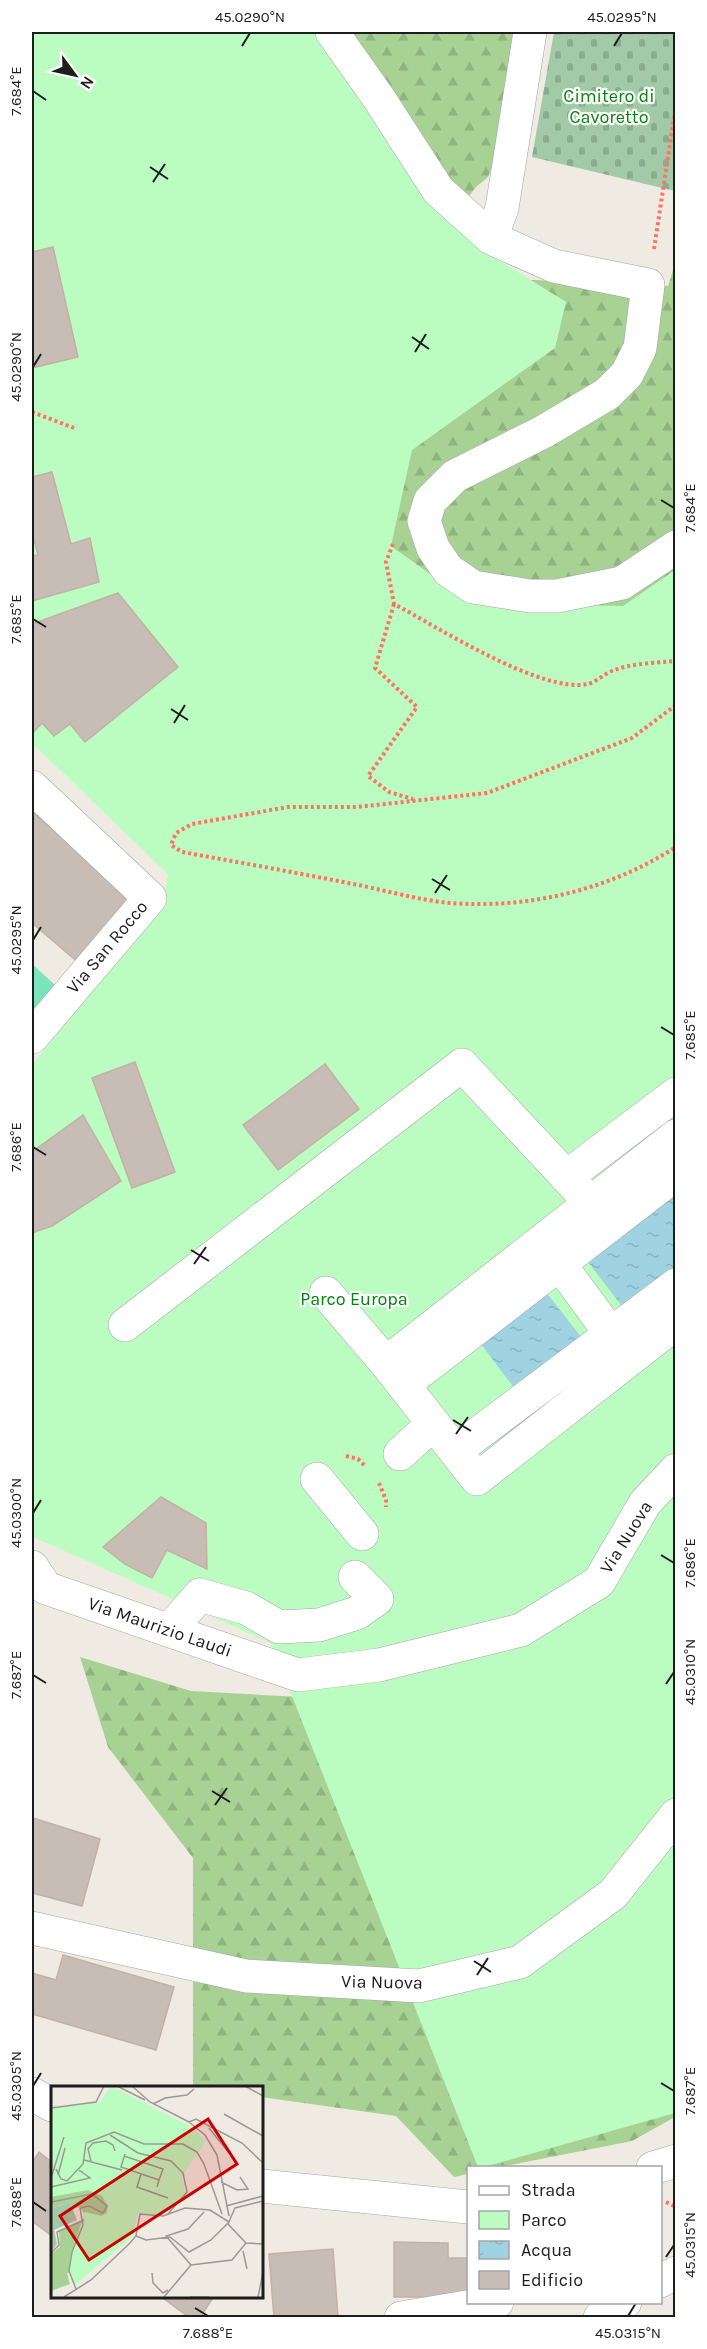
<svg xmlns="http://www.w3.org/2000/svg" width="707" height="2349" font-family="Karla,sans-serif">
	<style>
		.forest { fill: url(#forest-firs) }
		.cemetery { fill: url(#cemetery-stones) }
		.park { fill: #bbfdc0 }
		.pitch { fill: #7ae5ba }
		.water { fill: url(#water-ripples) }
		.building { fill: #c7bdb5; stroke: #c2b1a4; stroke-width: 1.5 }
		.lines { fill: none; stroke-linecap: round; stroke-linejoin: round }
		.minor-casing { stroke: #a4a4a4; stroke-width: 34 }
		.path { stroke: #ff7264; stroke-width: 4; stroke-dasharray: 3 3; stroke-linecap: butt }
		.minor { stroke: #fff; stroke-width: 33 }
		.ticks { fill: none; stroke: #1d1d1d; stroke-width: 2 }
		.labels { text-anchor: middle; stroke-width: 4.5; stroke-linejoin: round; paint-order: stroke }
		.park-label { font-size: 18px; fill: #03840c; stroke: #fff }
		.street-label { font-size: 18px; fill: #1d1d1d; stroke: #fff }
		.inset-road { fill: none; stroke: #9b9993; stroke-width: 1.5 }
		.view { fill: #cb0002; fill-opacity: 0.15; stroke: #cb0002; stroke-width: 3 }
		.inset-edge { fill: none; stroke: #1d1d1d; stroke-width: 3 }
		.neatline { fill: none; stroke: #1d1d1d; stroke-width: 2 }
		.ticks-label { font-size: 15px; text-anchor: middle; fill: #1d1d1d }
	</style>
	<defs>
		<pattern id="forest-firs" width="22" height="20" patternUnits="userSpaceOnUse" patternTransform="scale(1.5)"><rect width="22" height="20" fill="#a7d294"/><path d="M5 1l3.5 6h-7zM16 11l3.5 6h-7z" fill="#8fb47f"/></pattern>
		<pattern id="cemetery-stones" width="16" height="16" patternUnits="userSpaceOnUse" patternTransform="scale(1.5)"><rect width="16" height="16" fill="#a2caa7"/><path d="M2 7V4a2 2 0 0 1 4 0v3zM10 15v-3a2 2 0 0 1 4 0v3z" fill="#8bad8f"/></pattern>
		<pattern id="water-ripples" width="26" height="14" patternUnits="userSpaceOnUse" patternTransform="scale(1.5)"><rect width="26" height="14" fill="#9fd3e1"/><path d="M2 4q2-2 4 0t4 0M15 11q2-2 4 0t4 0" fill="none" stroke="#88b5c1"/></pattern>
	</defs>
	<rect width="100%" height="100%" fill="#efebe2"/>
	<path class="forest" d="M53,32H522L504,139L488,177L476,187L439,234L484,278L668,286L675,264V803L560,863Z
		M675,1574V2117L632,2141L500,2167L468,2168V2174L454,2177L396,2116L261,2097V2088H193V1858L108,1747L80,1657L191,1691L426,1704Z"/>
	<path class="cemetery" d="M554,32H675V191L532,157Z"/>
	<path class="park" d="M32,32H319L478,247L566,302L555,348L412,450L391,546L469,602L623,606L675,570V2113L484,2167H478L271,1643L35,1538L32,1533V1065L163,903L168,874L32,743Z"/>
	<path class="pitch" d="M32,964L65,994L32,1033Z"/>
	<path class="water" d="M675,1195V1271L624,1309L588,1262Z
		M546,1292L585,1342L518,1393L480,1343Z"/>
	<path class="building" d="M53,247L78,357L32,368V252Z
		M52,472L71,544L90,538L99,582L32,601V556L38,555L32,532V477Z
		M118,593L178,667L85,742L70,724L54,736L42,723L32,734V624Z
		M32,811L135,901L80,964L32,923Z
		M135,1062L175,1172L132,1188L92,1078Z
		M325,1064L359,1109L278,1170L243,1125Z
		M83,1115L121,1181L52,1226L32,1233V1152Z
		M161,1497L206,1523L207,1569L167,1550L152,1578L125,1564L103,1547Z
		M33,1818L100,1839L82,1906L32,1893Z
		M63,1955L174,1987L156,2050L32,2014V1973L56,1980Z
		M39,2152L52,2162V2236L32,2221V2163Z
		M394,2242L448,2243V2258H468V2297H394Z
		M333,2249L338,2318H274L269,2254Z
		M160,2296H214L200,2318H190Z"/>
	<g class="lines">
		<g class="minor-casing">
			<path id="minor" d="M332,32L378,97L438,190L491,238L554,266L648,285L640,348L627,374L607,394L543,432L455,476L430,501L424,521L433,548L448,570L473,587L530,596H557L622,583L676,547
				M491,238L502,208L530,32
				M32,787L150,898L32,1037
				M566,1177L676,1094
				M547,1247L625,1353
				M326,1293L386,1363L676,1136
				M125,1325L462,1065L591,1203
				M386,1363L477,1479L676,1323
				M403,1385L676,1174
				M455,1451L676,1285
				M400,1454L433,1424
				M317,1479L362,1534
				M32,1567L46,1588L298,1675L379,1665L521,1630L599,1582L645,1503L676,1470
				M178,1620L200,1595L246,1608L279,1627L319,1625L357,1613L377,1599L355,1577
				M32,1928L246,1976L419,1986L520,1962L613,1894L676,1815
				M32,2094L52,2105
				M653,2168L676,2161
				M261,2186L468,2207
				M660,2281L676,2273
				M401,2318L497,2302
				M600,2318L625,2302"/>
		</g>
		<path class="path" d="M654,249L676,104
			M32,412L74,428
			M393,544L386,562L394,604C436,626 541,694 588,684C596,682 604,674 612,671C631,663 655,663 676,661
			M394,604L375,668L417,707L368,776L389,792L413,799
			M676,705L632,738L487,793L357,807H288L192,824L176,833L171,845L182,852C237,862 293,872 348,883C381,889 417,900 450,903C529,909 609,890 676,847
			M346,1456L358,1459L365,1466
			M379,1483L386,1500V1507
			M666,2202L676,2207"/>
		<use href="#minor" class="minor"/>
	</g>
	<path class="ticks" d="M242,46L250,33M614,46L622,33M33,91L46,100M150,167L168,179M153,182L165,164M412,337L429,349M415,352L426,334M33,367L41,354M661,500L674,508M33,619L46,627M171,709L188,720M174,723L185,705M432,879L450,890M435,893L447,875M33,940L41,927M661,1027L674,1035M33,1147L46,1155M191,1250L209,1261M194,1264L206,1247M453,1420L471,1431M456,1434L468,1417M33,1513L41,1500M661,1555L674,1563M33,1675L46,1683M666,1684L674,1672M212,1791L230,1802M215,1805L227,1788M474,1961L491,1972M477,1975L488,1958M661,2083L674,2091M33,2086L41,2073M33,2202L46,2211M666,2257L674,2245M195,2308L208,2316M628,2316L636,2303"/>
	<g class="labels">
		<g class="park-label">
			<text x="609" y="102">Cimitero di<tspan x="609" dy="21">Cavoretto</tspan></text>
			<text x="354" y="1305">Parco Europa</text>
		</g>
		<g class="street-label">
			<text transform="translate(107 947) rotate(-50)" y="6">Via San Rocco</text>
			<text transform="translate(626 1537) rotate(-58)" y="6">Via Nuova</text>
			<text transform="translate(160 1627) rotate(19)" y="6">Via Maurizio Laudi</text>
			<text transform="translate(382 1982) rotate(1)" y="6">Via Nuova</text>
		</g>
	</g>
	<g transform="translate(51 2086)">
		<rect width="212" height="212" fill="#efebe2"/>
		<path d="M15,97L75,110L23,186L16,187L19,198L0,205V168L9,161L8,145L36,132L29,121L22,122L19,116L0,123V102Z" fill="#a7d294"/>
		<path d="M19,116L26,134L3,144L6,158L0,166V123Z" fill="#a2caa7"/>
		<path d="M60,0L139,40L155,55L131,90L134,109L111,129L86,128L82,150L23,200L18,187L20,168L34,126L50,130L56,127L57,120L51,110L37,104L0,111V19L13,21L49,16Z" fill="#bbfdc0"/>
		<path class="inset-road" d="M66,0L94,14M81,0L99,16L138,36M194,0L212,10M102,18L114,12L136,9L143,3M0,22L45,16L53,0M173,28L212,50M158,42L178,67M59,49L87,67L120,75L132,87L136,106L116,129M74,68L70,81L108,94L106,101M73,70L112,83L108,94M33,74L71,84M40,75L37,63L42,57L55,55L62,59L64,65M5,83L10,93L16,95L32,78L35,57L63,46L93,58H132L146,66L153,78L171,128M90,88L86,101L117,112M7,89L14,62M0,92L13,51M170,96L186,104L197,103L189,91M0,101L39,92L28,84M212,115L184,122L177,138L195,157L212,158M0,116L41,108L56,120L52,127L38,120L29,122L32,139L21,166L18,185L25,203M175,120L212,110M178,130L166,69L154,49L138,36L145,33L191,57L212,77M85,150L95,154L119,151L138,166L160,154L178,136M192,165L196,183M0,167L8,159L6,146L33,134M140,179L115,150L137,143L153,126M101,187L102,197L112,207L117,204M13,211L40,194L78,158L85,150L89,128L112,130L134,122L159,124L178,136M113,211L140,179L181,174L195,157M139,211H158M207,211L212,186"/>
		<path class="view" d="M157,33L186,78L38,174L9,130Z"/>
		<rect width="212" height="212" class="inset-edge"/>
	</g>
	<rect width="707" height="2349" fill="none" stroke="#ffffff" stroke-width="66"/>
	<rect x="467" y="2166" width="195" height="138" fill="#ffffff" stroke="#a5a5a5" stroke-width="1.5"/>
	<rect x="479" y="2186" width="30" height="9" fill="#ffffff" stroke="#a5a5a5" stroke-width="1.5"/>
	<text x="521" y="2196" font-size="18" fill="#1d1d1d">Strada</text>
	<rect x="479" y="2211" width="30" height="18" fill="#bbfdc0" stroke="#a5a5a5" stroke-width="1.5"/>
	<text x="521" y="2226" font-size="18" fill="#1d1d1d">Parco</text>
	<rect x="479" y="2241" width="30" height="18" fill="url(#water-ripples)" stroke="#a5a5a5" stroke-width="1.5"/>
	<text x="521" y="2256" font-size="18" fill="#1d1d1d">Acqua</text>
	<rect x="479" y="2271" width="30" height="18" fill="#c7bdb5" stroke="#a5a5a5" stroke-width="1.5"/>
	<text x="521" y="2286" font-size="18" fill="#1d1d1d">Edificio</text>
	<g transform="translate(75 75) rotate(123)" stroke="#ffffff" stroke-width="4.5" paint-order="stroke">
	<path d="M0-4.5L10 22L0 15L-10 22Z" fill="#1d1d1d"/>
	<text y="-9" font-size="16" font-weight="bold" text-anchor="middle" fill="#1d1d1d">N</text>
	</g>
	<rect x="33" y="33" width="641" height="2283" class="neatline"/>
	<g class="ticks-label">
		<text x="250" y="22">45.0290°N</text>
		<text x="622" y="22">45.0295°N</text>
		<text transform="translate(16 91) rotate(-90)" y="5">7.684°E</text>
		<text transform="translate(16 367) rotate(-90)" y="5">45.0290°N</text>
		<text transform="translate(690 508) rotate(-90)" y="5">7.684°E</text>
		<text transform="translate(16 619) rotate(-90)" y="5">7.685°E</text>
		<text transform="translate(16 940) rotate(-90)" y="5">45.0295°N</text>
		<text transform="translate(690 1035) rotate(-90)" y="5">7.685°E</text>
		<text transform="translate(16 1147) rotate(-90)" y="5">7.686°E</text>
		<text transform="translate(16 1513) rotate(-90)" y="5">45.0300°N</text>
		<text transform="translate(690 1563) rotate(-90)" y="5">7.686°E</text>
		<text transform="translate(690 1672) rotate(-90)" y="5">45.0310°N</text>
		<text transform="translate(16 1675) rotate(-90)" y="5">7.687°E</text>
		<text transform="translate(16 2086) rotate(-90)" y="5">45.0305°N</text>
		<text transform="translate(690 2091) rotate(-90)" y="5">7.687°E</text>
		<text transform="translate(16 2202) rotate(-90)" y="5">7.688°E</text>
		<text transform="translate(690 2245) rotate(-90)" y="5">45.0315°N</text>
		<text x="208" y="2338">7.688°E</text>
		<text x="628" y="2338">45.0315°N</text>
	</g>
</svg>
